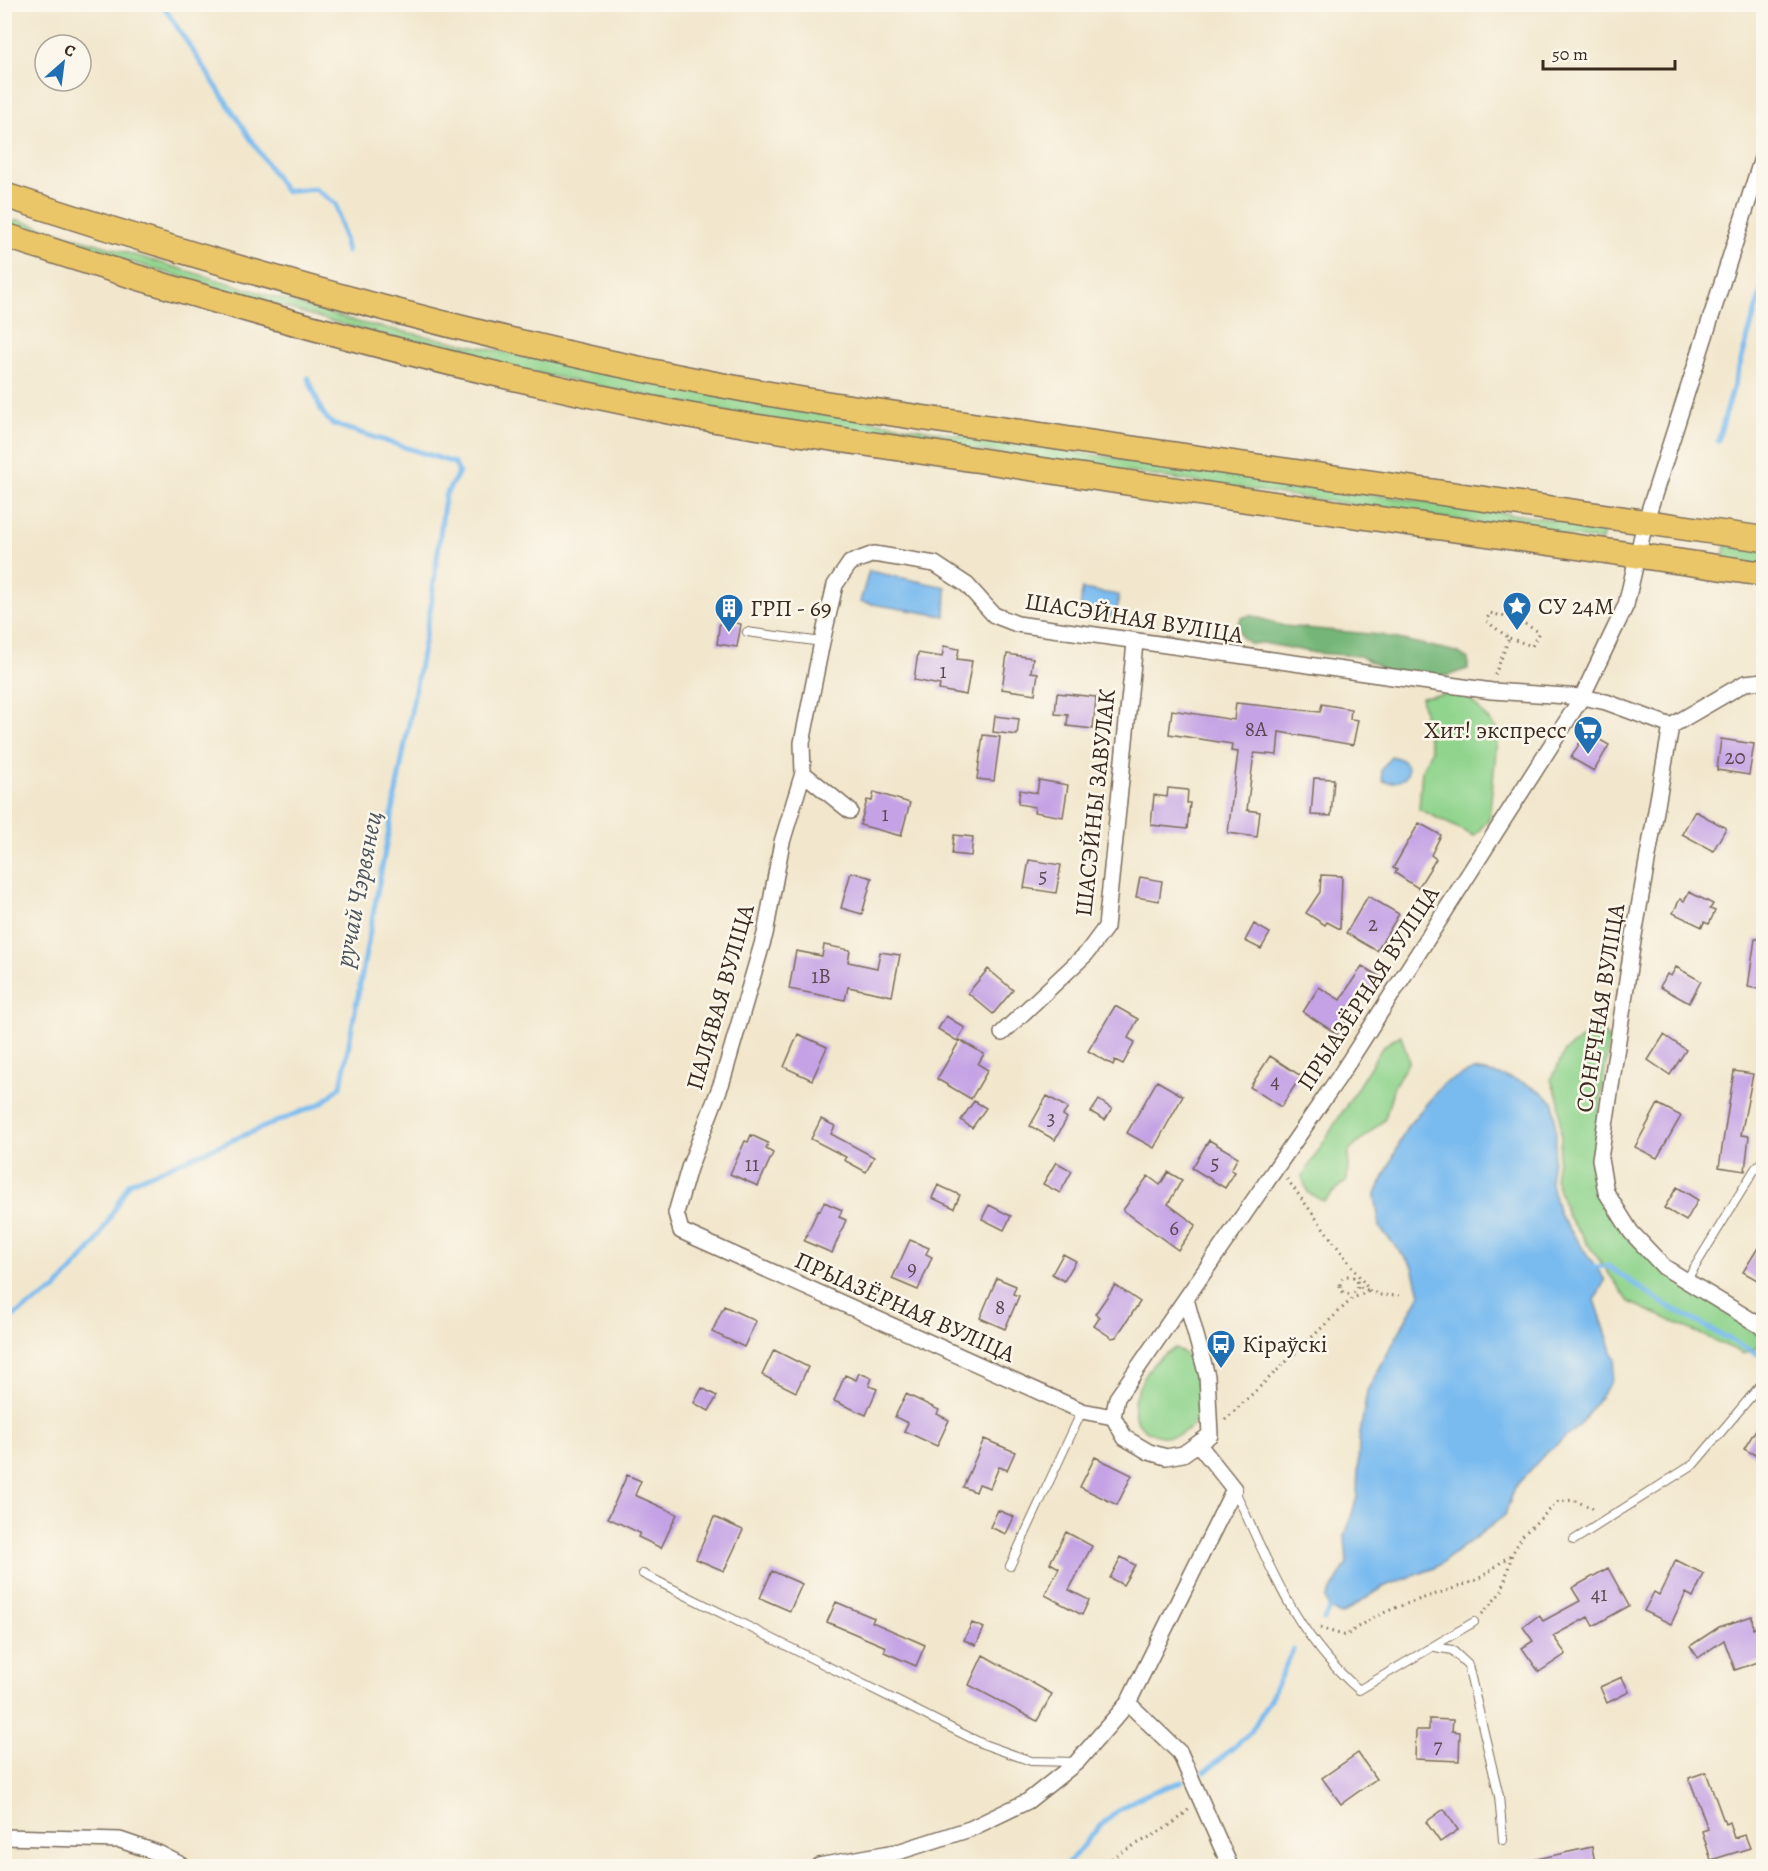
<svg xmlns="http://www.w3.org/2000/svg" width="1768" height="1871" font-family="Alegreya,serif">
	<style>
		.green { fill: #90d48d; stroke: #667f56; stroke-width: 1.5 }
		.forest { fill: #74b678; stroke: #58704b; stroke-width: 1.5 }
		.water { fill: #7abbef; stroke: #5a7286; stroke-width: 1.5 }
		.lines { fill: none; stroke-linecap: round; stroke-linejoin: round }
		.stream { stroke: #7abbef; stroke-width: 5 }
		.building { fill: #c4a2e5 }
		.service-casing { stroke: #7b6c5b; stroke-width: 10 }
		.minor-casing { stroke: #7b6c5b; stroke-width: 18 }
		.primary-casing { stroke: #7b6c5b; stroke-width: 27 }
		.path { stroke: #7b6c5b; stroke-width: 3; stroke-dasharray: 1.5 4.5; stroke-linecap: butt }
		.service { stroke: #fff; stroke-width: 8 }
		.minor { stroke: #fff; stroke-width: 15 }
		.primary { stroke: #ebc669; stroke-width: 24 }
		.labels { text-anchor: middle; stroke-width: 5; stroke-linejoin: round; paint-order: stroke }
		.number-label { font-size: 21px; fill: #5d4850 }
		.poi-label { font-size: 24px; fill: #3b2a1e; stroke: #fbf7ec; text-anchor: start }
		.street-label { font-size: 24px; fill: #3b2a1e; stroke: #fbf7ec }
		.water-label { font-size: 26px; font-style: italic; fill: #4e565d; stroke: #fbf7ec }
	</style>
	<rect width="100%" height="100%" fill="#fbf7ec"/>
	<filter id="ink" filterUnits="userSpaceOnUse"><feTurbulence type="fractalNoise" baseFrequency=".0167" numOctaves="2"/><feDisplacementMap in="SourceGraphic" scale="12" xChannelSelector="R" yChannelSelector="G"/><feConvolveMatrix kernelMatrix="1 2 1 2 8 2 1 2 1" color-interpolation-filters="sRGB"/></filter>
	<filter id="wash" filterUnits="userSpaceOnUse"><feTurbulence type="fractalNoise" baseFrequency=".008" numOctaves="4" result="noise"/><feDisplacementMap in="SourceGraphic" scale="24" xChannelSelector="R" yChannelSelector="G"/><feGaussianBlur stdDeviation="1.35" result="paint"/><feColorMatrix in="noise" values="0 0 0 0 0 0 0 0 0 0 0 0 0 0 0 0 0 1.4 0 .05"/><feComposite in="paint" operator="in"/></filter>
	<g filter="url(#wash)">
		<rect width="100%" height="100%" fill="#f2e7cd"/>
		<path class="green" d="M18,220L361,323L733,398L982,439L1604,527L1602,541L755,418L521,370L344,325L5,225Z
			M1725,545L1763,551V566L1723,560Z
			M1464,692L1498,731L1489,819L1474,836L1419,809L1422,769L1431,751L1421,697Z
			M1598,1026L1609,1040L1593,1157L1628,1234L1760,1332L1763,1345L1744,1354L1629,1302L1567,1215L1555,1179L1561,1139L1559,1100L1551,1080L1565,1051Z
			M1401,1035L1409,1061L1394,1086L1385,1119L1349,1151L1347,1180L1324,1201L1308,1193L1302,1177L1383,1046Z
			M1175,1348C1191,1355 1195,1367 1197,1384C1198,1391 1201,1400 1200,1407C1194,1456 1117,1439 1137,1392C1145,1371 1155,1358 1175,1348Z"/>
		<path class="forest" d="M1250,615L1284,626L1380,635L1457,652L1468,659V669L1446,676L1387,671L1360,656L1316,653L1263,643L1251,644L1242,638L1237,627L1241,618Z"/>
		<path class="water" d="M869,571L946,587L945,616L860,602Z
			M1082,589L1119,595L1116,617L1080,612Z
			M1391,756C1419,762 1409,788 1383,781L1381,770Z
			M1474,1070C1504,1075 1532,1081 1554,1103L1556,1138L1550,1180L1559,1214L1605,1280L1595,1300L1615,1360L1611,1382L1580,1425L1543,1456L1515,1487L1505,1515L1435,1568L1385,1586L1340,1615L1329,1608L1326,1599L1347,1563L1345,1537L1357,1497L1359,1440L1367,1391L1420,1294L1413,1267L1380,1228L1375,1196L1407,1127L1444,1083Z"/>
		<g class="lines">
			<path class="stream" d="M162,4L285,191L315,189L336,204L347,252
				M1718,441L1764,281
				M1589,1270L1594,1267L1608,1266L1664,1304L1757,1354
				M4,1322L56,1289L95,1244L129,1183L322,1103L341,1086L431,605L445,496L459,472L454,463L333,424C318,413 317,395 308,378
				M1324,1620L1332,1603
				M1205,1772L1251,1732L1270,1699L1293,1650
				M1066,1866C1106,1817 1119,1800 1182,1782"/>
		</g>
		<g id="blocks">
			<path class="building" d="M720,620L741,624L737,647L717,644Z
				M944,646L959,649L957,659L972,661L966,695L939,690L940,685L914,680L918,653L942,657Z
				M1007,654L1033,658L1031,672L1038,673L1035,694L1002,689Z
				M1057,693L1096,697L1093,729L1067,726L1068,715L1055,714Z
				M1236,703L1320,712L1322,704L1351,709L1350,719L1358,720L1353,745L1279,732L1277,755L1254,753L1247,810L1260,812L1257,837L1228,833L1238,752L1231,751L1232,744L1169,734L1172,710L1234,720Z
				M995,716L1019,719L1017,735L993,732Z
				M1586,732L1609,745L1594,771L1571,758Z
				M983,735L1000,737L994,781L977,779Z
				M1721,739L1754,744L1749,775L1717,770Z
				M1314,778L1334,779L1331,816L1311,815Z
				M1039,780L1068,785L1063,817L1034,812L1035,807L1018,804L1020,790L1037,793Z
				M1168,788L1188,790L1187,803H1190L1187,829L1151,825L1154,795L1167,797Z
				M874,792L910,803L901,836L860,825L867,800L872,801Z
				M1695,811L1726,828L1713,851L1682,834Z
				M1419,823L1441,835L1431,855L1436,859L1418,888L1395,873L1397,870L1393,868Z
				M954,835L973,837L971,856L952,854Z
				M1029,860L1061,865L1056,893L1024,888Z
				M851,872L872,878L862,914L841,908Z
				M1321,875L1342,876L1340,929L1327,922L1325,925L1306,913L1320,892Z
				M1140,877L1162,881L1159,901L1136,897Z
				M1689,892L1713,904L1710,909L1715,911L1709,924L1704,922L1702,927L1673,913L1680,899L1684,901Z
				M1368,896L1399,914L1377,951L1346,933Z
				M1254,924L1270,933L1261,949L1245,941Z
				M1755,939H1764V990L1748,987Z
				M824,945L850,950L848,962L877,968L880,952L900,955L892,996L848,987L845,1000L789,989L796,951L822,956Z
				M1362,966L1382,978L1374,992L1368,988L1337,1034L1303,1012L1319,987L1340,1000Z
				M1676,967L1701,981L1689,1003L1660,987L1667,974L1671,976Z
				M988,969L1013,990L993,1014L968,993Z
				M1115,1006L1138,1019L1128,1038L1135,1042L1123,1064L1115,1060L1113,1065L1088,1051Z
				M946,1016L965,1028L957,1041L938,1029Z
				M798,1034L827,1047L812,1080L784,1067Z
				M1664,1035L1686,1050L1670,1075L1648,1060Z
				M960,1040L984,1054L978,1064L988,1070L971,1099L937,1079Z
				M1270,1056L1301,1076L1281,1107L1250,1087Z
				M1734,1071L1753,1074L1741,1135L1749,1136L1745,1171L1719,1167Z
				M1157,1081L1183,1096L1154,1148L1127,1133Z
				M1047,1096L1068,1108L1063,1115L1067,1118L1055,1140L1030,1126Z
				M1099,1100L1112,1109L1105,1120L1091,1112Z
				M974,1101L986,1108L972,1128L961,1120Z
				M1658,1104L1681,1116L1657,1158L1635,1147Z
				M821,1119L835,1126L831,1134L874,1157L866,1172L844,1160L846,1157L811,1139Z
				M751,1135L768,1143L766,1149L773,1153L758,1186L730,1174L745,1141L748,1142Z
				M1209,1140L1238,1157L1231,1170L1235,1172L1225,1188L1192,1168Z
				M1056,1162L1072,1171L1060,1193L1043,1184Z
				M1168,1172L1182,1180L1168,1204L1196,1225L1178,1250L1123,1210L1148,1176L1160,1185Z
				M938,1185L960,1195L954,1208L932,1198Z
				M1677,1187L1698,1200L1686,1221L1664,1208Z
				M824,1202L842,1210L839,1217L846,1220L832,1253L804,1241L818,1210L820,1211Z
				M989,1205L1011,1216L1004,1230L982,1219Z
				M1764,1238V1284L1743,1272Z
				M910,1240L929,1248L926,1254L932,1257L918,1290L892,1279Z
				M1063,1254L1076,1261L1064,1281L1052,1274Z
				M997,1278L1016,1286L1013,1294L1019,1296L1005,1329L980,1318Z
				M1115,1285L1140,1302L1116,1337L1112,1338L1094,1326L1100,1317L1095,1314Z
				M724,1306L756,1321L744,1347L712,1332Z
				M774,1350L808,1367L796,1392L762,1375Z
				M859,1373L872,1378L869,1386L877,1389L866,1415L834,1401L845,1375L856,1380Z
				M702,1388L717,1396L709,1411L694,1403Z
				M906,1394L939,1410L937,1414L949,1420L937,1446L904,1431L908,1423L895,1417Z
				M1764,1416V1460L1744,1449Z
				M984,1439L1015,1452L1007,1470L999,1467L990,1488L979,1484L976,1492L963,1487Z
				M1095,1457L1132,1475L1117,1505L1080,1487Z
				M627,1475L641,1481L635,1495L677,1514L661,1548L638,1537L640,1533L608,1518Z
				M998,1510L1014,1517L1006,1534L990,1527Z
				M714,1517L743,1530L724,1571L696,1559Z
				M1066,1532L1092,1546L1069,1590L1089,1600L1082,1615L1045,1595L1059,1568L1050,1563Z
				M1121,1557L1135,1565L1123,1585L1110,1578Z
				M1676,1560L1704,1574L1693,1597L1686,1593L1671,1624L1644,1611L1654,1592L1659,1595Z
				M1608,1568L1629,1606L1593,1626L1588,1617L1553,1636L1566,1654L1539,1672L1522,1648L1533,1641L1523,1627L1539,1615L1543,1621L1580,1601L1572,1588Z
				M772,1571L802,1584L790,1611L760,1598Z
				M836,1602L874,1618L872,1622L925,1645L916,1666L884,1652L886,1647L827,1622Z
				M1752,1616L1753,1629L1757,1627L1764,1645V1660L1735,1670L1724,1640L1698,1658L1690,1646L1719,1627Z
				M972,1623L984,1628L976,1645L964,1640Z
				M983,1655L1052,1694L1037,1721L969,1685Z
				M1622,1677L1629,1692L1607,1703L1600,1687Z
				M1429,1719L1453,1720L1452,1731L1460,1732L1459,1761L1415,1759L1416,1730H1429Z
				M1358,1753L1376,1779L1341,1804L1322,1778Z
				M1706,1772L1725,1824L1729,1822L1734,1838L1745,1835L1750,1848L1711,1860L1702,1831L1708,1829L1689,1778Z
				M1444,1809L1458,1830L1440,1842L1426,1822Z
				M1592,1847L1595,1863L1578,1866H1532V1860Z"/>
		</g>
	</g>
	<g filter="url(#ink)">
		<use href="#blocks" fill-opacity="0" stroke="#7b6c5b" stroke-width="1.5"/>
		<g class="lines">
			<g class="service-casing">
				<path id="service" d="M747,632L822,642
					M1686,1281L1755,1169L1764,1159
					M1235,1491C1270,1566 1294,1634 1359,1690L1474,1622
					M1574,1540L1694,1464L1764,1381
					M1010,1566L1082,1411
					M643,1574L983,1744L1031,1761L1076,1762
					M1435,1647L1452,1650L1468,1665L1499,1796L1503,1840"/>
			</g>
			<g class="minor-casing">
				<path id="minor" d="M1764,681L1745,683L1671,726L1633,941L1600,1159L1606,1192L1631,1232L1664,1267L1764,1328
					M803,773L782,842L765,934L722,1082L689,1168L676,1213L681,1231L1082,1411L1113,1417
					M850,811L803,773L802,743L822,642L835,585L850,563L874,554L935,564L967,585L994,615L1017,624L1492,691L1582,697L1606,702L1671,726
					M1002,1033L1086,954L1106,927L1135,643
					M1186,1299L1207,1376L1210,1435L1183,1454L1166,1457L1149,1452L1125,1438L1113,1417L1117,1398L1339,1077L1582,697L1626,605L1645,523L1764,152
					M1128,1703L1180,1753L1230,1866
					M4,1837L120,1840L158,1853L183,1866
					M819,1866L901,1851L970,1829L1028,1801L1077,1762L1128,1703L1234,1489L1199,1445"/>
			</g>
			<g class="primary-casing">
				<path id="primary" d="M4,195C236,271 470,337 710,383C828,406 948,421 1067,439C1299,473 1531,506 1764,539
					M4,235C221,307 443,366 666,411C769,431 874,444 978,460C1240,501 1502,535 1764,574"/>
			</g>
			<path class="path" d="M1495,675L1509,638L1486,621L1490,613L1518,620L1539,632L1532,646L1509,638
				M1287,1179L1370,1291L1381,1295L1399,1296
				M1340 1285a9 9 0 1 1 18 0a9 9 0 1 1-18 0Z
				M1225,1420L1353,1298L1370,1291L1358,1286
				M1482,1614L1502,1591L1512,1554L1523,1535L1558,1502L1573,1500L1597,1510
				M1320,1628L1346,1636C1381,1606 1431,1598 1474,1581C1487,1575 1500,1562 1512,1554
				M1102,1866C1129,1843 1164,1836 1189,1809"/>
			<use href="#service" class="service"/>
			<use href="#minor" class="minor"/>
			<use href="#primary" class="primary"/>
		</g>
	</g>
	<defs>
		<g id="sight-pin" transform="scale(1.5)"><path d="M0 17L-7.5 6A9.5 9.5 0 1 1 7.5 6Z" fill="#1f6fb2" stroke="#fbf7ec"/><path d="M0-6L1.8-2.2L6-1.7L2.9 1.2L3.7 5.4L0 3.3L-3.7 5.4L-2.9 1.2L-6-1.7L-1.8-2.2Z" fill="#fff"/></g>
		<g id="building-pin" transform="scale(1.5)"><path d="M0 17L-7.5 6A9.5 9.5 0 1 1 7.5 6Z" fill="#1f6fb2" stroke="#fbf7ec"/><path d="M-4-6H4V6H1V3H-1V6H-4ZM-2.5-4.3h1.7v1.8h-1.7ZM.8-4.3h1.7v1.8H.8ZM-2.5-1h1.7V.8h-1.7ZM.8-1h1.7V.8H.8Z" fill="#fff"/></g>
		<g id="supermarket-pin" transform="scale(1.5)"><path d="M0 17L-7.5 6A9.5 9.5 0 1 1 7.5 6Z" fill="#1f6fb2" stroke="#fbf7ec"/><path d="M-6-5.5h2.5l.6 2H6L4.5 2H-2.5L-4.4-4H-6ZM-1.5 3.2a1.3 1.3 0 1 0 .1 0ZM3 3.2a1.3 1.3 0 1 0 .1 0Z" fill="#fff"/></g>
		<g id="bus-pin" transform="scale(1.5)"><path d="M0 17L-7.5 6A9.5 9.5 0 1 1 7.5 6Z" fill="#1f6fb2" stroke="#fbf7ec"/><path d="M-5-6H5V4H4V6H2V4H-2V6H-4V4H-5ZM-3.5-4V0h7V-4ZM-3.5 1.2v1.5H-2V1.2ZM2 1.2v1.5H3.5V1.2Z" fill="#fff"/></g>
	</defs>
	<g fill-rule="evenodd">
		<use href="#sight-pin" x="1517" y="606"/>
		<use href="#building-pin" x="729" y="608"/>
		<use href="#supermarket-pin" x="1588" y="730"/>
		<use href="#bus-pin" x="1221" y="1344"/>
	</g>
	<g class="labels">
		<g class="number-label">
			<text x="943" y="678">1</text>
			<text x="1256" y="736">8А</text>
			<text x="1735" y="764">20</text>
			<text x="885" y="821">1</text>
			<text x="1043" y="883">5</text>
			<text x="1373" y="931">2</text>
			<text x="821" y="983">1В</text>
			<text x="1275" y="1088">4</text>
			<text x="1051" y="1125">3</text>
			<text x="1215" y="1170">5</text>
			<text x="752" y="1171">11</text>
			<text x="1174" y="1235">6</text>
			<text x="912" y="1275">9</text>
			<text x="1000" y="1314">8</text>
			<text x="1599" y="1601">41</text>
			<text x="1438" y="1753">7</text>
		</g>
		<g class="poi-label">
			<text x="1538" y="614">СУ 24М</text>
			<text x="750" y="616">ГРП - 69</text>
			<text x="1567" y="738" text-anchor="end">Хит! экспресс</text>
			<text x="1242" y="1352">Кіраўскі</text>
		</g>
		<g class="street-label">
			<text transform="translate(1134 618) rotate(9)" y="8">ШАСЭЙНАЯ ВУЛІЦА</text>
			<text transform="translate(1095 803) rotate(-84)" y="8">ШАСЭЙНЫ ЗАВУЛАК</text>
			<text transform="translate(1368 988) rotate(-57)" y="8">ПРЫАЗЁРНАЯ ВУЛІЦА</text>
			<text transform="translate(720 997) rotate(-74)" y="8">ПАЛЯВАЯ ВУЛІЦА</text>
			<text transform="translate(1600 1008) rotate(-81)" y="8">СОНЕЧНАЯ ВУЛІЦА</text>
			<text transform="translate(905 1307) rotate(24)" y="8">ПРЫАЗЁРНАЯ ВУЛІЦА</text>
		</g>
		<g class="water-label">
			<text transform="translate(358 889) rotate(-79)" y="9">ручай Чэрвянец</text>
		</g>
	</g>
	<rect width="1768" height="1871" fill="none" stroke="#fbf7ec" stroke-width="24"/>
	<g transform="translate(63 63) rotate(28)"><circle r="28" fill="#fbf7ec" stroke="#aea59a" stroke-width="1.5"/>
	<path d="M0-4.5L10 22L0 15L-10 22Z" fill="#1f6fb2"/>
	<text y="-9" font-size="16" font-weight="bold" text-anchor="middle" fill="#3b2a1e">С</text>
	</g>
	<path d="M1543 60v9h132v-9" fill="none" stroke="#3b2a1e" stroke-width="3"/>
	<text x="1552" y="60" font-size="18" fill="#3b2a1e" stroke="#fbf7ec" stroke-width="4.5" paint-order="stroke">50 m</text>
</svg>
